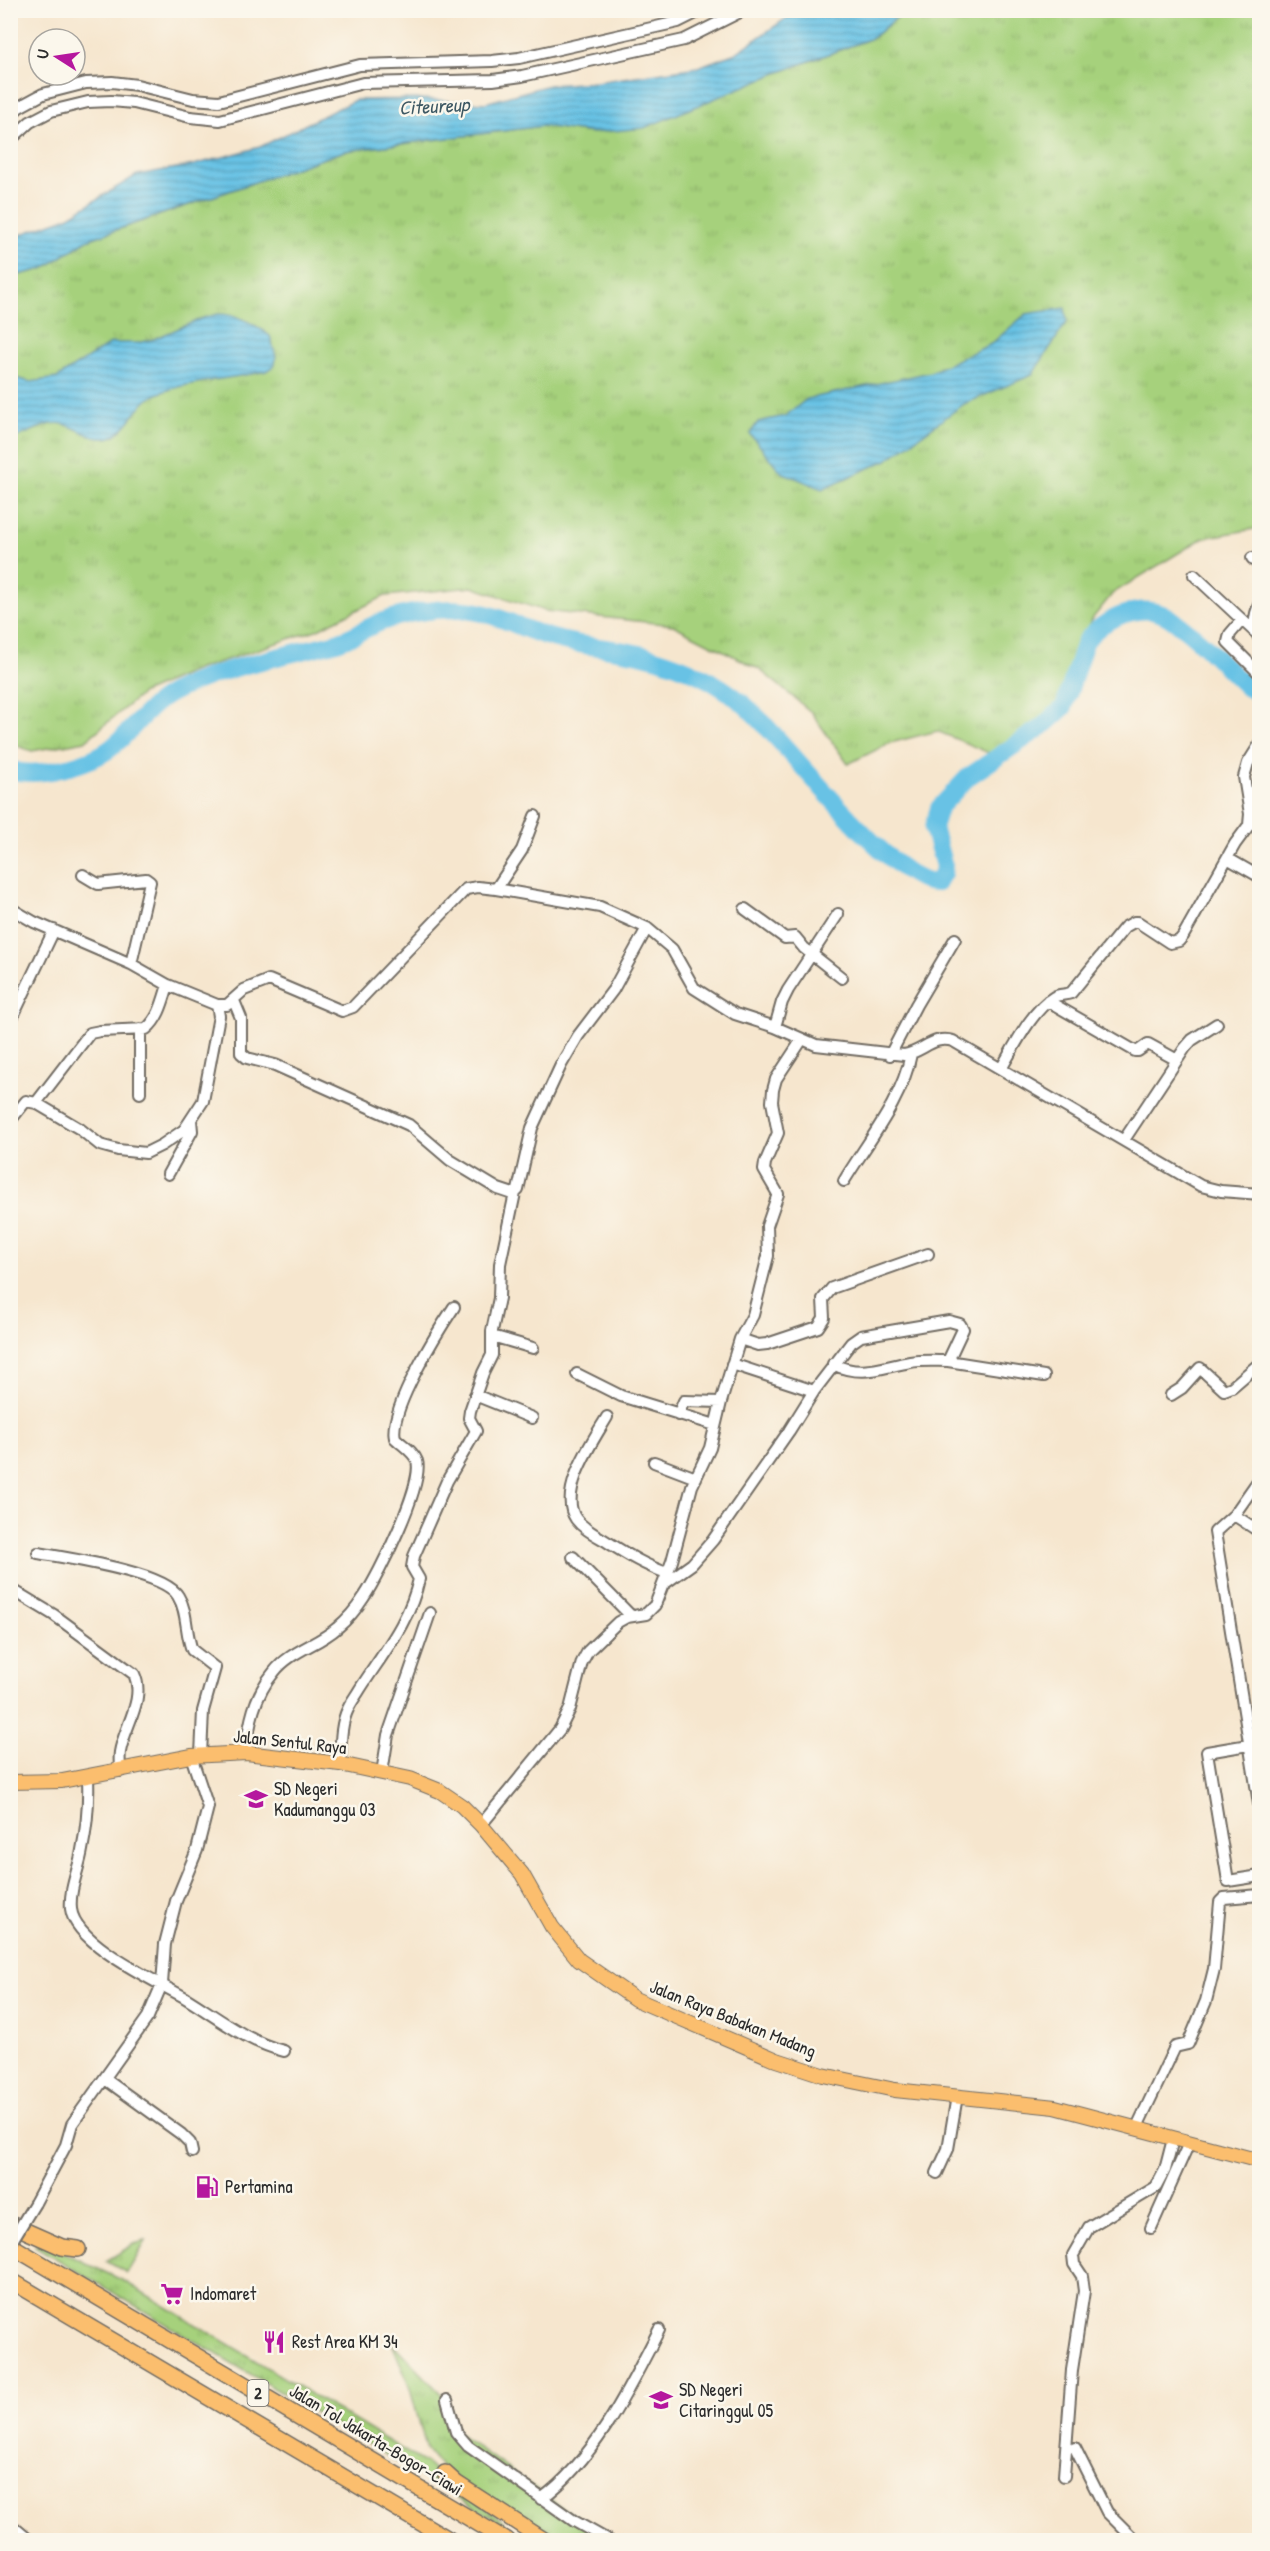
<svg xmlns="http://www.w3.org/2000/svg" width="1270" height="2551" font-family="'Patrick Hand',sans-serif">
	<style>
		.grass { fill: url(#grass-tufts); stroke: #687e54; stroke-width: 1.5 }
		.water { fill: url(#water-rules); stroke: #497688; stroke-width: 1.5 }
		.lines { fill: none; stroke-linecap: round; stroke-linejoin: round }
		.river { stroke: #67c2e5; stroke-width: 18 }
		.minor-casing { stroke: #726c64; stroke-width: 14 }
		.major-casing { stroke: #726c64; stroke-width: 16 }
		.highway-casing { stroke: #726c64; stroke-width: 18 }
		.minor { stroke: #fff; stroke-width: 10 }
		.major { stroke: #fbbe6e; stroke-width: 14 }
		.highway { stroke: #fbbe6e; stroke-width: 15 }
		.minor-bridge-casing { stroke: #726c64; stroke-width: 14; stroke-linecap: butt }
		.minor-bridge { stroke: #fff; stroke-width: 10 }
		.labels { text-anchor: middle; stroke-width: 5; stroke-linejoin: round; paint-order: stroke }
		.shield { fill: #fbf7ec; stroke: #696865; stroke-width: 1.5 }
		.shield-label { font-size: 16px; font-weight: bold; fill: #2b2b2b }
		.street-label { font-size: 18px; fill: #2b2b2b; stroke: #fbf7ec }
		.poi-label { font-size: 18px; fill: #2b2b2b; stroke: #fbf7ec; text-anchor: start }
		.water-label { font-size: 20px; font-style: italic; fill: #3d5863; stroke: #fbf7ec }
	</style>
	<defs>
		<pattern id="grass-tufts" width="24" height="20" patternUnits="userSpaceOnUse" patternTransform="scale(1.5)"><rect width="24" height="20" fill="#a6d17c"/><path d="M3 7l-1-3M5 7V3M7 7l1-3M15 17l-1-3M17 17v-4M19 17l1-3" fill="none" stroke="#8fb46b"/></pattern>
		<pattern id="water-rules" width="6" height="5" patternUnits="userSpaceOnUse" patternTransform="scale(1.5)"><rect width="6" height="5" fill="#67c2e5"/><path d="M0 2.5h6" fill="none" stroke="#559eba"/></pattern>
	</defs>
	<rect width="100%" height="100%" fill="#fbf7ec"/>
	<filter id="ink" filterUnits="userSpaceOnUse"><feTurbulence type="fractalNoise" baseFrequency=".0167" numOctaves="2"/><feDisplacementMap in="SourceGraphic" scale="12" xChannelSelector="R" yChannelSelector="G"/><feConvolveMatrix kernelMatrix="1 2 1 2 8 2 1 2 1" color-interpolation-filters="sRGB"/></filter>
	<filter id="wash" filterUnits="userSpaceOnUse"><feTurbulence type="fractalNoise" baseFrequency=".008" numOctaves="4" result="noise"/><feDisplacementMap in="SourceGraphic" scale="24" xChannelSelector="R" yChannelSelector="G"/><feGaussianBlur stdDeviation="1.35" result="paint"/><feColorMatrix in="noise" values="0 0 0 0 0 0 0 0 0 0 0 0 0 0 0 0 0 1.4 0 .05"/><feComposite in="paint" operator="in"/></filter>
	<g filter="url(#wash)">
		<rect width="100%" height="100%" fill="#f6e6ce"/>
		<path class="grass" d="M905,11H1259V528L1203,538L1113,593L1092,619L1064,707L1043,726L996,756L937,731L890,743L848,764L811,712L759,669L673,625L545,611L472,587L385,596L316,630L196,670L143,693L85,741L32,751L11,744L10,277L43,269L87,240L345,151L543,126L592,133L769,76L872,38Z
			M38,2241L124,2281L428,2465L446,2481L504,2521L509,2528L35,2246Z
			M146,2241L127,2273L106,2261L134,2244Z
			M392,2343L447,2400L456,2432L608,2540H544L445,2473L427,2450L409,2385Z"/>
		<path class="water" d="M797,11H905L872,38L769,76L644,128L592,133L543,126L345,151L87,240L43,269L11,277V238L68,217L137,175L194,165L260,147L355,100L421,99L485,103L549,85L596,82L698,67L736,53Z
			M1065,308L1067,322L1032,375L964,404L887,460L822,489L781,472L750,434L758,422L785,416L807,399L931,372L991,344L1026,314Z
			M218,314C237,314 255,324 270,336L276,357L275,365L266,371C238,378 171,383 150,398C137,407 125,432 111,437C94,443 78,427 63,424C47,420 26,436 11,439V377L31,382L57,378L111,343H138L154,339L203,318Z"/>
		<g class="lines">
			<path class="river" d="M10,769C35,780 90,764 111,748C132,731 147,707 170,694C216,668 282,657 333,643C350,639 365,628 381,622C405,613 440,607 465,610C498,613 524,631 556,639C588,648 623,648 655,658C686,667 715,681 740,701C781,733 892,886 937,883L943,873L944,866L933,828L939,808L968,777L1043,726L1064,707L1085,642C1101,620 1141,600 1168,617C1195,633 1224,666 1248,688L1260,694"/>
		</g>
	</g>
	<g filter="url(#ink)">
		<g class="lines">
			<g class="minor-casing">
				<path id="minor" d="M10,115L19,107L43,94L86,83L112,82L137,85L193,99L219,101L360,65L492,61L519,58L678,22L702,10
					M10,140L30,122L51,111L88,102L111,101L134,103L190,117L220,120L363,83L493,80L522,76L684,40L744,10
					M1252,558L1260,566
					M1194,575L1255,632
					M1260,603C1254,615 1252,627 1260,639
					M1242,620L1230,634L1228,642L1260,674
					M1227,858L1260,877
					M83,875L98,884L146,879L150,882L131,964
					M496,889L522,850L535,816
					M10,908L34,922L131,964L168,985L217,1005H227L244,990L269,980L342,1011L353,1007L466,889L478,887L496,889L600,907L647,928L672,949L694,988L735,1014L775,1027L816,1045L904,1055C923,1052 933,1035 953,1041L1201,1186L1221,1191L1260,1194
					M745,909L785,938L795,937L804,948L842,978
					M168,985C163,1001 159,1019 146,1029L100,1031L90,1033L36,1103L80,1129L100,1145L118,1150L146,1153L162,1145L184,1130L203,1101L219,1016L217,1005
					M234,1001L241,1018V1053L247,1058L275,1065L409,1125L450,1160L498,1189L513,1194L518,1190L532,1128L561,1065L578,1036L613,990L647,928
					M1048,1001L1135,1051H1138L1148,1044L1177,1060
					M13,1016L54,930
					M775,1027L782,1002L788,990L838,914
					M140,1029V1093
					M890,1055L916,1005L955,939
					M1001,1069C1014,1047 1032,1010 1054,997C1059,994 1066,995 1071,993L1125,927L1134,922H1138L1170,943L1179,941L1183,936L1235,844L1249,825L1250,814L1244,777L1248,763L1260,744
					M10,1121L26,1101L36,1103
					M1124,1140L1185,1048L1192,1040L1217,1024
					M168,1174L192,1131L191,1120
					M844,1181C868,1141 902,1101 911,1054
					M492,1336L533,1348
					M740,1339L758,1345L767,1344L818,1327L824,1318L823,1299L832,1288L928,1254
					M732,1364L814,1391
					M833,1364C861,1378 882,1367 910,1362C922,1360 935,1361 948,1361
					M577,1374L621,1396L715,1425
					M475,1395L532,1418
					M1171,1395L1182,1388L1200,1368L1224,1390L1232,1387L1260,1363
					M678,1415L684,1401L721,1402
					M607,1417C593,1441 557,1492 576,1519C584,1530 598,1536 609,1543C628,1555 646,1566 667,1573
					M654,1462L696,1478
					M1260,1478L1234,1515L1215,1532L1260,1810
					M1234,1515L1260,1532
					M38,1553C66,1558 165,1572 178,1596C188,1612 185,1632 192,1650L215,1668L203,1711L201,1755
					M573,1557L631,1616
					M664,1584L692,1564L713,1540L789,1431L814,1391L851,1343L861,1336L949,1321L960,1324L963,1329L948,1361L1044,1376
					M11,1589L54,1615L134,1674C146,1699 124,1727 120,1752C119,1758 120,1765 120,1771
					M1260,1743L1207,1752L1228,1881L1260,1876
					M246,1753C249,1723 254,1696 274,1672C290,1651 318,1645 337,1628C348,1619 357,1608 364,1597C379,1575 424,1484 417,1461C414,1452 402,1445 395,1438C388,1411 438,1331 454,1307
					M340,1764C341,1746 340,1725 348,1709C351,1702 356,1696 360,1689C383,1653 410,1621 419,1579L412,1567L414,1556L447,1481L476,1431L469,1418L470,1411L483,1373L492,1355V1331L499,1298L500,1264L515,1193
					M382,1773L388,1735L430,1613
					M88,1777C89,1802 87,1826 82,1850C79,1869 69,1889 71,1909C75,1944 156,1981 184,1997C217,2017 247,2042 284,2051
					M481,1825L560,1729L570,1709L582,1662L588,1651L618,1622L627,1617L646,1614L655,1605L672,1561L692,1486L710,1448L721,1402L740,1339L753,1315L768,1256L767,1226L778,1194L764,1170L765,1163L778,1133L772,1102L773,1090L776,1079L801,1041
					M105,2079L181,2134L190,2143L192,2152
					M1137,2127L1175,2047L1188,2044L1206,2001L1214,1969L1220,1902L1224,1898L1260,1895
					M937,2173L948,2149L957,2096
					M35,2203L66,2145L72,2124L148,2017L162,1984L165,1944L176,1901L197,1850L208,1807L191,1756
					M1151,2228L1189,2143
					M447,2400L456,2432L468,2446L574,2521L608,2540
					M1075,2448L1107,2512L1135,2540
					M1064,2476L1072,2370L1084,2291L1082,2276L1074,2264L1073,2255L1089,2227L1156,2187L1165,2170L1173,2139
					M541,2499C594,2461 630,2387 659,2330
					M10,2524L29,2540"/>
			</g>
			<g class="major-casing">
				<path id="major" d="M10,1782L62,1781L191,1756L246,1753L340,1764L410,1779L440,1791L462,1806L481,1825L522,1874L552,1927L579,1960L635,1999L777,2060L823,2075L895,2090L1055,2107L1260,2161"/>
			</g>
			<g class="highway-casing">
				<path id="highway" d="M10,2224L62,2247L78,2249
					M10,2245L506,2540
					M10,2280L450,2540
					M445,2473L456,2483L544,2540"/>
			</g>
			<use href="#minor" class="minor"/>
			<use href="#major" class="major"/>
			<use href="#highway" class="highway"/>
			<g class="minor-bridge-casing">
				<path id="minor-bridge" d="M10,2244L35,2203"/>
			</g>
			<use href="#minor-bridge" class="minor-bridge"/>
		</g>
	</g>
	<defs>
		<g id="school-bare" transform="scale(1.8)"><path d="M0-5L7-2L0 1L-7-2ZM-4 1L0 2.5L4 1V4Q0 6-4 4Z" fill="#b5179e" stroke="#fbf7ec" stroke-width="2.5" paint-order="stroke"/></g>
		<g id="fuel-bare" transform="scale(1.8)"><path d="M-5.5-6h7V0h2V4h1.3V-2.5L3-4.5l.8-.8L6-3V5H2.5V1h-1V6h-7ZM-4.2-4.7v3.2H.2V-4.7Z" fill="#b5179e" stroke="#fbf7ec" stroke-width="2.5" paint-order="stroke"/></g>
		<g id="supermarket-bare" transform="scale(1.8)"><path d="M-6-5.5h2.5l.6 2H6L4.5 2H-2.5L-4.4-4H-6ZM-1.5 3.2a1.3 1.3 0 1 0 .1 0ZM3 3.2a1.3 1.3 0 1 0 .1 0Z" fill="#b5179e" stroke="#fbf7ec" stroke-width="2.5" paint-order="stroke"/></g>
		<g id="restaurant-bare" transform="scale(1.8)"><path d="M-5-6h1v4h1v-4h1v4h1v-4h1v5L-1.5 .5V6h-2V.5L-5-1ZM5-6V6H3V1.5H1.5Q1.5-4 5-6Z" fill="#b5179e" stroke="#fbf7ec" stroke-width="2.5" paint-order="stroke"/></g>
	</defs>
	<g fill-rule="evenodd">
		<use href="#school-bare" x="256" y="1799"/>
		<use href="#fuel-bare" x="207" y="2187"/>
		<use href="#supermarket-bare" x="172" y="2294"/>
		<use href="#restaurant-bare" x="274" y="2342"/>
		<use href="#school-bare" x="661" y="2400"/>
	</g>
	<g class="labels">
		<rect class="shield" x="247.5" y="2380" width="21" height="26" rx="4.5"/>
		<g class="shield-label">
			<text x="258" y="2399">2</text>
		</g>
		<g class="street-label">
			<text transform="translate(290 1742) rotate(6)" y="6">Jalan Sentul Raya</text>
			<text transform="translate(733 2019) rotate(22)" y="6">Jalan Raya Babakan Madang</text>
			<text transform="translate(376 2440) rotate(31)" y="6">Jalan Tol Jakarta–Bogor–Ciawi</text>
		</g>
		<g class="poi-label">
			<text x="274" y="1795">SD Negeri<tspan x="274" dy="21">Kadumanggu 03</tspan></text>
			<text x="225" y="2193">Pertamina</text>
			<text x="190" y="2300">Indomaret</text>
			<text x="292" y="2348">Rest Area KM 34</text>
			<text x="679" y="2396">SD Negeri<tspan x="679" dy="21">Citaringgul 05</tspan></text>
		</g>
		<g class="water-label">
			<text transform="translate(434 106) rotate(-3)" y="7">Citeureup</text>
		</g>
	</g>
	<rect width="1270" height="2551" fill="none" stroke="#fbf7ec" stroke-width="36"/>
	<g transform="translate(57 57) rotate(282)"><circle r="28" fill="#fbf7ec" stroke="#a8a59f" stroke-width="1.5"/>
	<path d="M0-4.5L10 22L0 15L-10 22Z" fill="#b5179e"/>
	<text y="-9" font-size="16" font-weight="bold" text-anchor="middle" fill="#2b2b2b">U</text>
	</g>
</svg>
